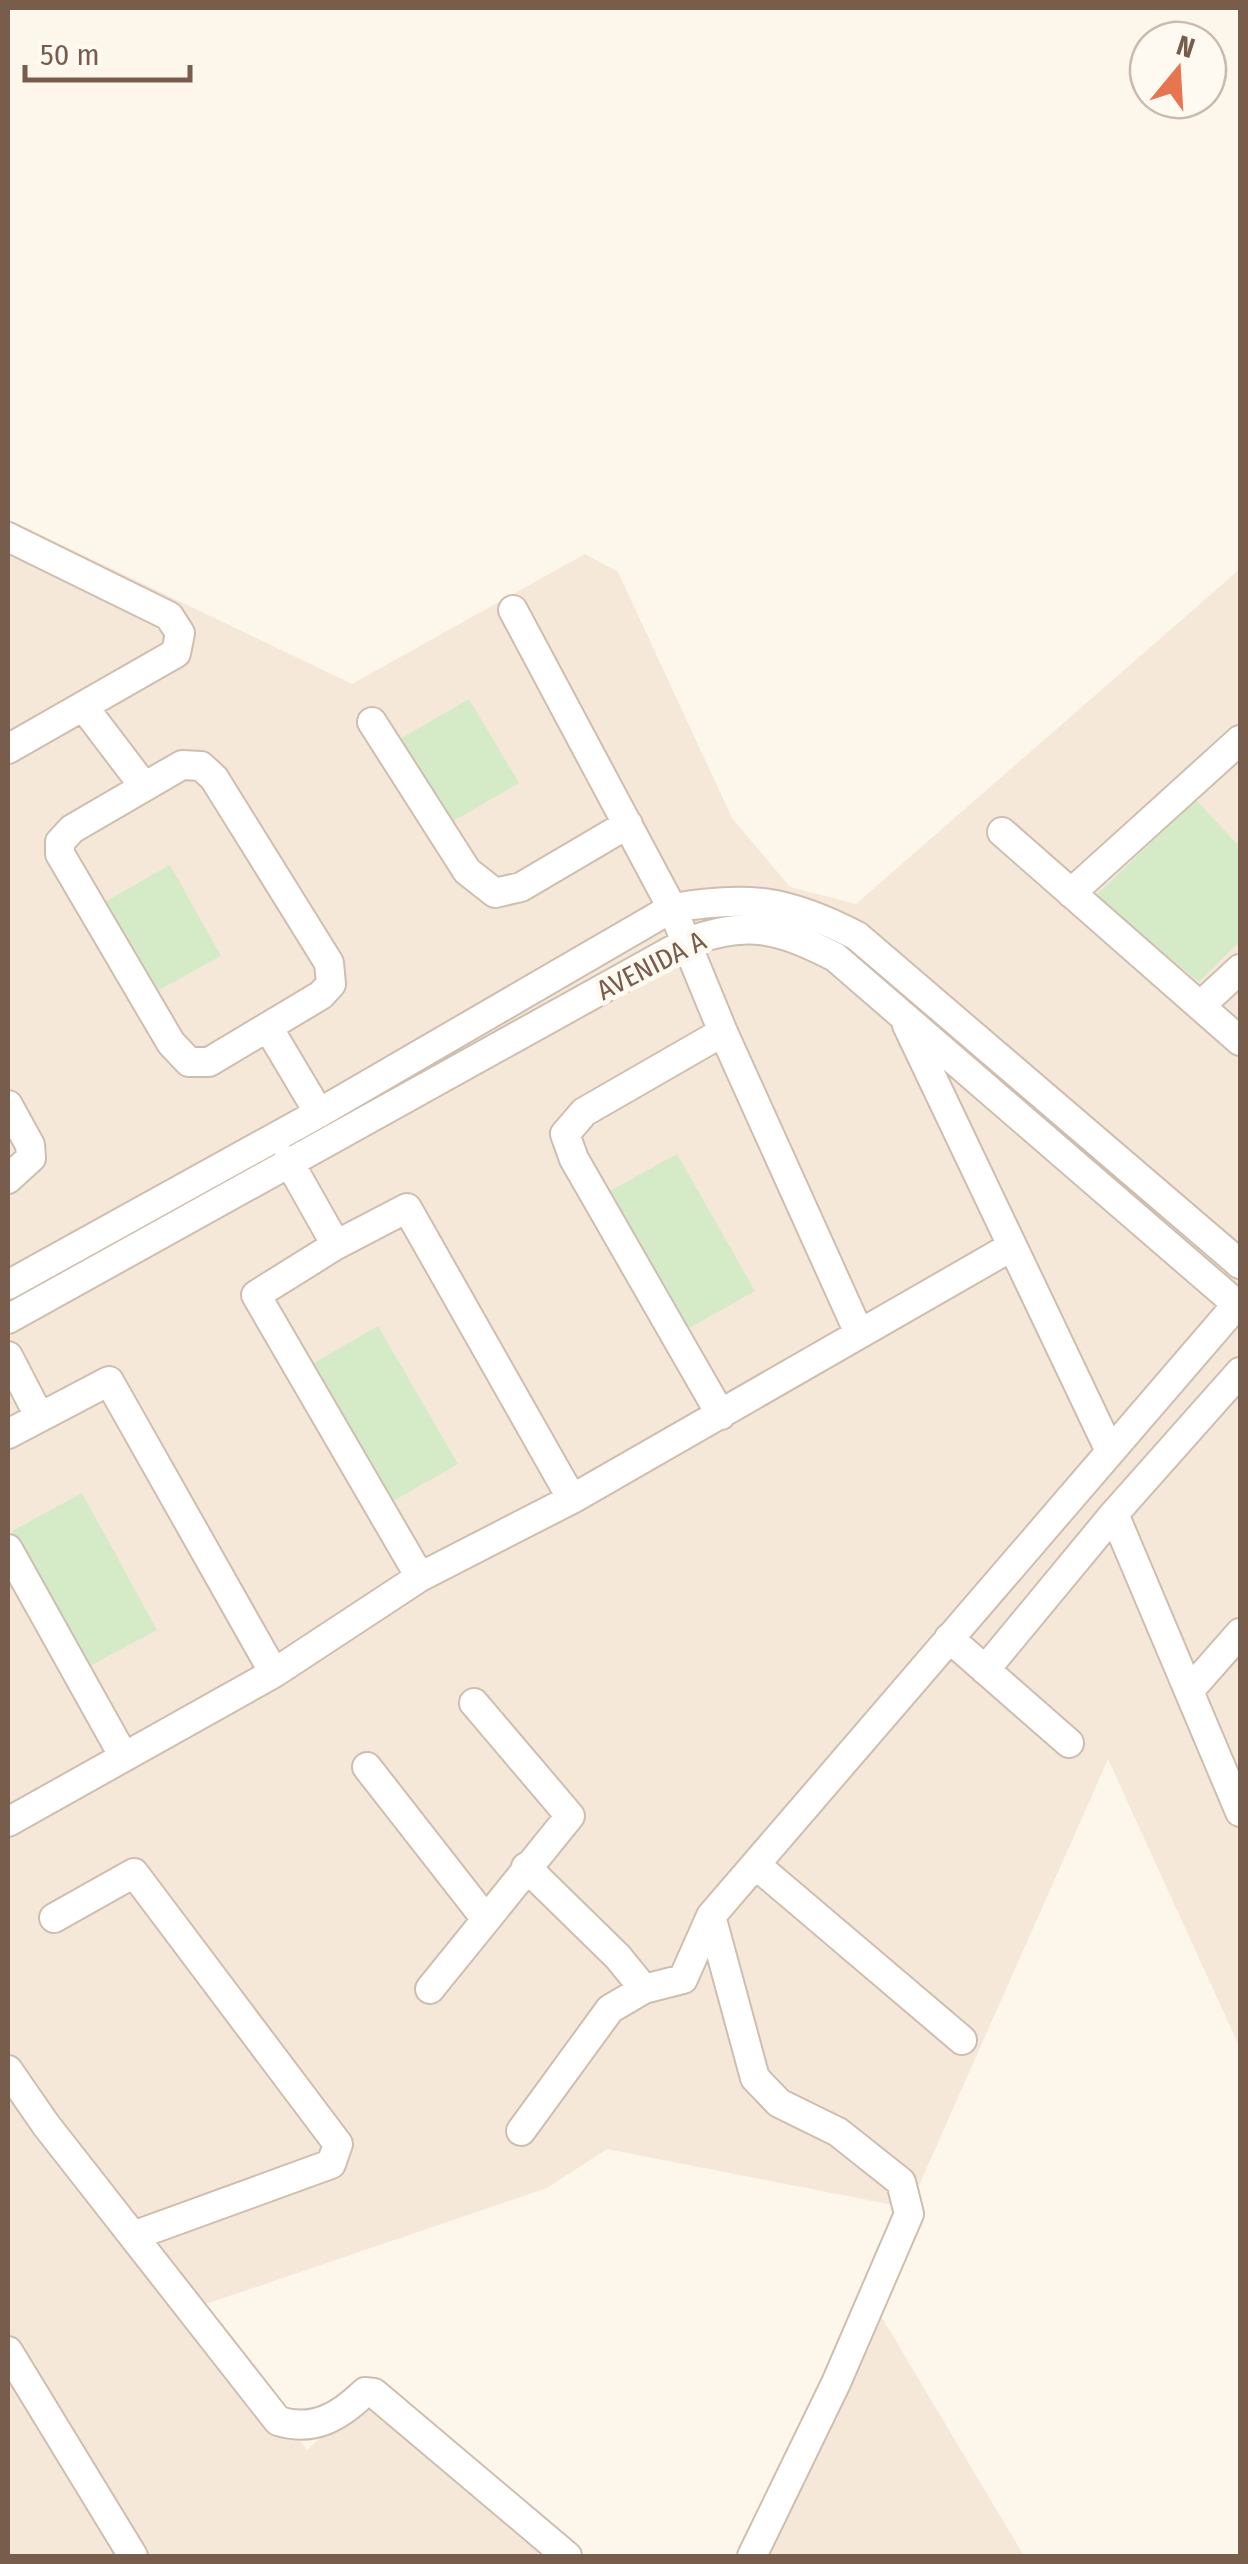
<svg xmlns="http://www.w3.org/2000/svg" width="1248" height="2564" font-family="'Fira Sans Condensed',sans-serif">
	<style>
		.residential { fill: #f5e8d8 }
		.green { fill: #d5ebc8 }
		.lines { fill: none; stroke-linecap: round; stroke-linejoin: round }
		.minor-casing { stroke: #cfbeaf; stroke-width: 32 }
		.minor { stroke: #fff; stroke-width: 28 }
		.labels { text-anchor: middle; stroke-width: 10; stroke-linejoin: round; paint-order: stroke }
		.street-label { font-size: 28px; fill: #785d4c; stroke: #fffaf1 }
	</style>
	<rect width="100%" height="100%" fill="#fdf6ea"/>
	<path class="residential" d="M8,519L352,684L585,554L618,572L732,818L790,887L856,904L1240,569V2048L1108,1759L909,2208L607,2149L547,2188L200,2306L307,2450L367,2396L562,2556H8Z
		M875,2306L1024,2556H755Z"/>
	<path class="green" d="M469,699L519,783L450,823L400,739Z
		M1196,800L1240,847V941L1199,982L1095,896Z
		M170,865L221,956L150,995L99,905Z
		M677,1154L755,1291L684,1331L606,1193Z
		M378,1326L458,1464L388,1504L307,1367Z
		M82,1493L157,1630L86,1668L12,1531Z"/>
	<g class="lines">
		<g class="minor-casing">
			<path id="minor" d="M8,537L169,616L180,633L176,653L8,749
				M513,610L672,908L723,1032L859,1333
				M83,706L143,785
				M372,722L467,871L495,893L521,887L628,824
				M182,765L201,766L214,778L329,963L331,984L321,995L209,1062H189L171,1043L60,854V842L72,829Z
				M1002,832L1240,1041
				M1071,893L1240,740
				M1200,1006L1240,969
				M907,1025L1110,1451
				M269,1029L319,1113
				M8,1105L30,1145L31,1158L8,1179
				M288,1160L336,1245
				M8,1285L319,1113L672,908C748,895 788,900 857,936L1240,1264
				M8,1319L687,942C748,920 778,928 835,957L1240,1307
				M8,1356L39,1416
				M721,1415L574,1159L565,1134L584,1112L723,1032
				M8,1434L109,1381L274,1673
				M1114,1514L1240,1812
				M8,1549L124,1757
				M420,1577L256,1295L336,1245L407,1208L572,1499
				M949,1638L1069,1743
				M985,1670L1114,1514L1240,1372
				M1189,1691L1240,1633
				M367,1767L485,1918
				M8,1822L274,1673L420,1577L572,1499L1011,1247
				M756,1865L962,2040
				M526,1867L618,1957L644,1989
				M711,1916L755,2078L779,2103L838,2132L901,2182L909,2214L836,2383L752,2556
				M54,1918L134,1873L338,2144L331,2164L133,2236
				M430,1989L570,1816L474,1703
				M8,2070L46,2125L278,2421C314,2432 339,2417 365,2392L374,2393L567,2556
				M521,2131L610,2009L644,1989L683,1979L711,1916L1240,1301
				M8,2351L133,2556"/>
		</g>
		<use href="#minor" class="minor"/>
	</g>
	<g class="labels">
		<g class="street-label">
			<text transform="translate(651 965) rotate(-27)" y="10">AVENIDA A</text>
		</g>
	</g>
	<rect width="1248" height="2564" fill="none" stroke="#785d4c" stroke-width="20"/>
	<g transform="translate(1178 70) rotate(18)"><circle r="48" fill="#fffaf1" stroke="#c9bbaf" stroke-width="2.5"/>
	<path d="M0-8L18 38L0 25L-18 38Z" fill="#e67550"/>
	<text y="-15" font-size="28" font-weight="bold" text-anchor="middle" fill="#785d4c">N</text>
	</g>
	<path d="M25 65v15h165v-15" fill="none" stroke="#785d4c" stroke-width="5"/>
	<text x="40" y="65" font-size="30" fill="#785d4c" stroke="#fffaf1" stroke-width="8" paint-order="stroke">50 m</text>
</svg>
